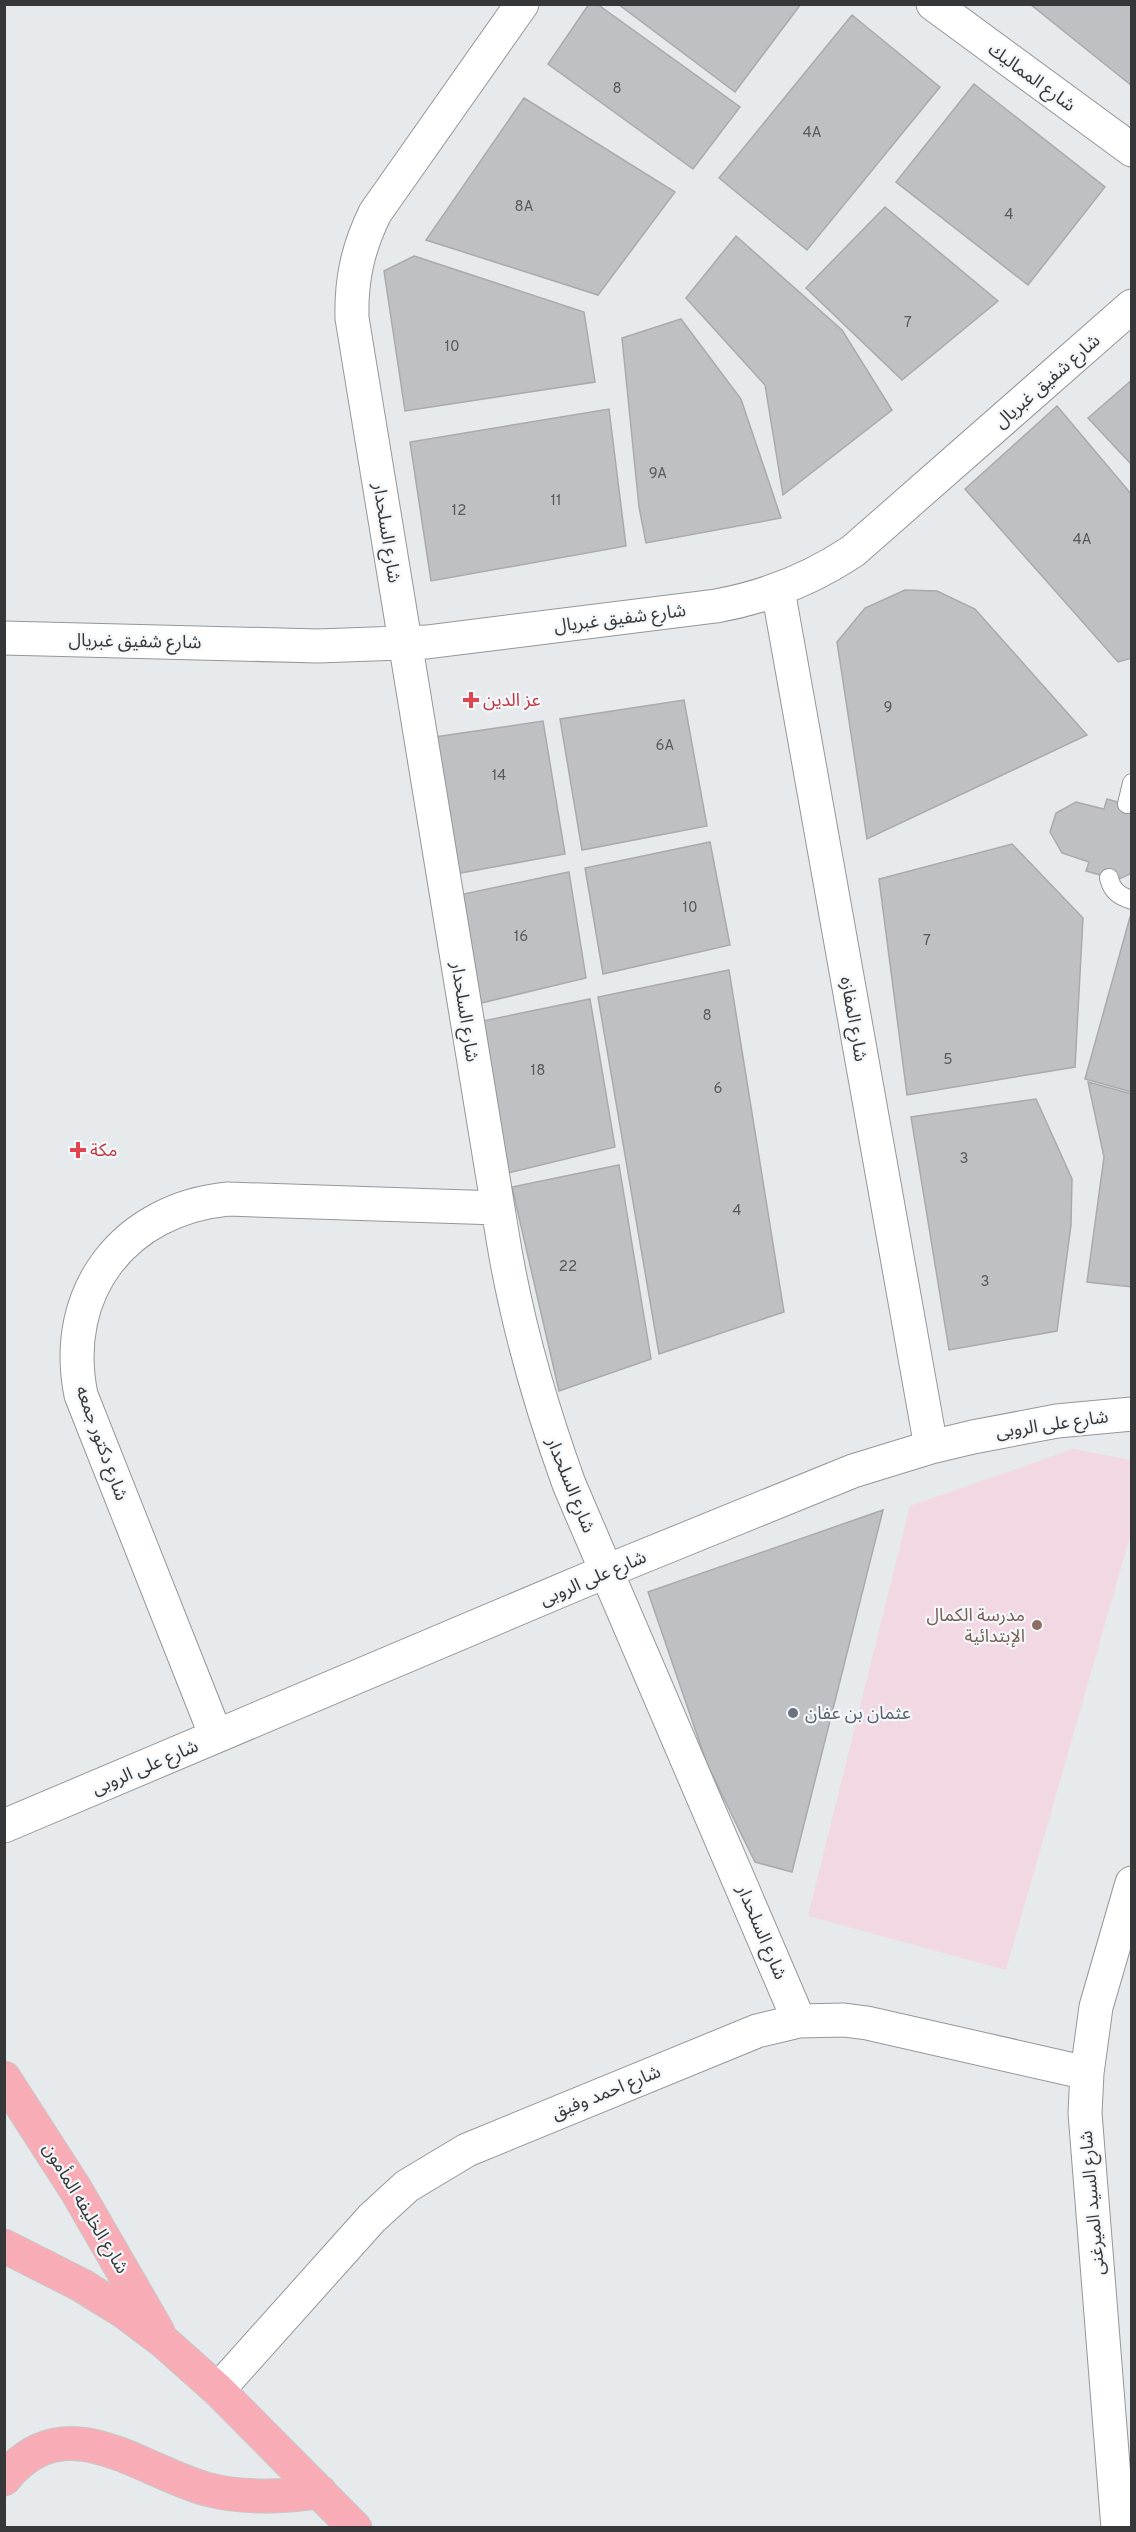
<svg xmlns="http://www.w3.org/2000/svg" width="1136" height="2532" font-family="Overpass,'Noto Sans Arabic',sans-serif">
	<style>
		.education { fill: #f1d8e2 }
		.building { fill: #bec0c3; stroke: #a8aaad; stroke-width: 1.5 }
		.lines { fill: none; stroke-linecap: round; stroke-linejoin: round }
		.service-casing { stroke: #949799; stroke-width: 20 }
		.minor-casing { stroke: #949799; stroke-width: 35 }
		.primary-casing { stroke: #c7c7c7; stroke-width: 35 }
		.service { stroke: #fff; stroke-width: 18 }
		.minor { stroke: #fff; stroke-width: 33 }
		.primary { stroke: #f8adb6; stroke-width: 33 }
		.health-dot { fill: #e0444e; stroke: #f4f7fa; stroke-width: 2 }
		.education-dot { fill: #8d6e63; stroke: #f4f7fa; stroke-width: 2 }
		.worship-dot { fill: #6b7280; stroke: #f4f7fa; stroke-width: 2 }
		.labels { text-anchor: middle; stroke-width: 4.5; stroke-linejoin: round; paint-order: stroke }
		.number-label { font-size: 15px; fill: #58595b }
		.street-label { font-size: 18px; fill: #363738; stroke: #f4f7fa }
		.health-label { font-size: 18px; fill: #be3a42; stroke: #f4f7fa; text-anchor: start }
		.education-label { font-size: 18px; fill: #785e54; stroke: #f4f7fa; text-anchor: end }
		.worship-label { font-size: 18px; fill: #5b616d; stroke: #f4f7fa; text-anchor: start }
	</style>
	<rect width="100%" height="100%" fill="#e7eaed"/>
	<path class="education" d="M1073,1449L1131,1460V1533L1006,1970L808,1916L910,1506Z"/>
	<path class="building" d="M589,4H597L740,107L693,169L548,64Z
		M618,4H801L735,92Z
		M1030,4H1132V86Z
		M852,15L940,87L807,250L719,178Z
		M974,84L1105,187L1028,285L896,182Z
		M524,98L675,192L598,295L426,240Z
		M885,207L998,301L902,380L806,288Z
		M736,236L842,330L892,410L783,495L765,385L686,298Z
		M414,256L584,312L595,382L405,411L384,271Z
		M681,319L741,399L781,518L646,543L639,507L622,338Z
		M1132,380V465L1088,418Z
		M1057,406L1132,495V658L1118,662L965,489Z
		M609,409L626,546L431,581L410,442Z
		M905,590L937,591L975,609L1087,735L867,839L837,642L865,608Z
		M684,700L707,826L582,850L560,719Z
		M543,721L565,854L455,874L435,737Z
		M1107,799L1132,806V867L1130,874L1117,880L1086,871L1089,862L1062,853L1050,832L1056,813L1076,802L1104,809Z
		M710,842L730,945L603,974L585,868Z
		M1012,844L1083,918L1075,1067L907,1095L879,879Z
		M569,872L586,978L477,1004L459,895Z
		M1130,917L1132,918V1092L1085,1079Z
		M729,970L784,1312L659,1354L598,997Z
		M590,999L615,1147L508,1173L478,1022Z
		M1088,1082L1132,1094V1287L1087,1282L1104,1157Z
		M1036,1099L1072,1179L1071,1225L1057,1331L949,1350L911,1117Z
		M619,1165L651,1359L559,1391L512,1187Z
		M883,1510L792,1872L755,1862L707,1764L648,1592Z"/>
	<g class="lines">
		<g class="service-casing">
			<path id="service" d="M1127,804L1132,783
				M1109,878C1112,891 1119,896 1132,900"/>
		</g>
		<g class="minor-casing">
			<path id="minor" d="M522,4L375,213C358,248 351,279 352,318L503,1239C517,1324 540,1404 569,1484L799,2021
				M933,4L1132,150
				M778,590L931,1447
				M4,638L318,646L427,642L716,606C766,597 811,579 853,551L1132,306
				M216,1736L81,1395C60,1291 125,1209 228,1199L498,1208
				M4,1826L607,1571L853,1471L931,1447L973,1437L1057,1421L1132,1414
				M218,2390L372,2218L407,2186L467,2150L757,2031L799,2021L844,2020L867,2023L1087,2073
				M1118,2528L1085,2113L1087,2073L1096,2007L1132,1883"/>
		</g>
		<g class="primary-casing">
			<path id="primary" d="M4,2078L76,2190L158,2332
				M4,2246L81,2285L123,2311L163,2341L218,2390L355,2528
				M4,2479C65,2403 138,2470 206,2489C243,2499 282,2497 320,2492"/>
		</g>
		<use href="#service" class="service"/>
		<use href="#minor" class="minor"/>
		<use href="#primary" class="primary"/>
	</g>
	<g class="health-dot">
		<path d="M468 691h6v6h6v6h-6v6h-6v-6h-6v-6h6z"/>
		<path d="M75 1141h6v6h6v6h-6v6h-6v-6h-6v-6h6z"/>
	</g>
	<circle class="education-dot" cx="1037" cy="1625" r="6"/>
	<circle class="worship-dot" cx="793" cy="1713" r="6"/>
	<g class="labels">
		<g class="number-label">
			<text x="617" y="93">8</text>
			<text x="812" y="137">4A</text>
			<text x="524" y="211">8A</text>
			<text x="1009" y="219">4</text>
			<text x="908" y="327">7</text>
			<text x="452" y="351">10</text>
			<text x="658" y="478">9A</text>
			<text x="556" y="505">11</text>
			<text x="459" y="515">12</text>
			<text x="1082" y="544">4A</text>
			<text x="888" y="712">9</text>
			<text x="665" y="750">6A</text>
			<text x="499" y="780">14</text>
			<text x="690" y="912">10</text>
			<text x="521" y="941">16</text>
			<text x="927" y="945">7</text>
			<text x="707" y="1020">8</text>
			<text x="948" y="1064">5</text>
			<text x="538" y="1075">18</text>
			<text x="718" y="1093">6</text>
			<text x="964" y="1163">3</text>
			<text x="737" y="1215">4</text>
			<text x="568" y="1271">22</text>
			<text x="985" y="1286">3</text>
		</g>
		<g class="street-label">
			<text transform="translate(1032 77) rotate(36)" y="6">شارع المماليك</text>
			<text transform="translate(1047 381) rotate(-41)" y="6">شارع شفيق غبريال</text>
			<text transform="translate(387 533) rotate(81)" y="6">شارع السلحدار</text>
			<text transform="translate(620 618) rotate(-7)" y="6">شارع شفيق غبريال</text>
			<text transform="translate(135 641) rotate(1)" y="6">شارع شفيق غبريال</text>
			<text transform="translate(465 1012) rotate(81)" y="6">شارع السلحدار</text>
			<text transform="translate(854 1019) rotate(80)" y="6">شارع المفازه</text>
			<text transform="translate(1052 1424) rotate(-8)" y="6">شارع على الروبى</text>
			<text transform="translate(102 1443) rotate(70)" y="6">شارع دكتور جمعه</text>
			<text transform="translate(571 1485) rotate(68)" y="6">شارع السلحدار</text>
			<text transform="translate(593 1578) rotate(-23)" y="6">شارع على الروبى</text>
			<text transform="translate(145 1767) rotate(-23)" y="6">شارع على الروبى</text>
			<text transform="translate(762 1932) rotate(67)" y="6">شارع السلحدار</text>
			<text transform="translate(606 2092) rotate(-22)" y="6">شارع احمد وفيق</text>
			<text transform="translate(1092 2203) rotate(-95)" y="6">شارع السيد الميرغنى</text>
			<text transform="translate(86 2208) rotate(59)" y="6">شارع الخليفه المأمون</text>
		</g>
		<g class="health-label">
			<text x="483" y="706">عز الدين</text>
			<text x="90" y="1156">مكة</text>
		</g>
		<g class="education-label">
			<text x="1025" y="1621">مدرسة الكمال<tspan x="1025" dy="21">الإبتدائية</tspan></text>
		</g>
		<g class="worship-label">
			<text x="805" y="1719">عثمان بن عفان</text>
		</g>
	</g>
	<rect width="1136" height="2532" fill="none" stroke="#363738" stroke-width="12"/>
</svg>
